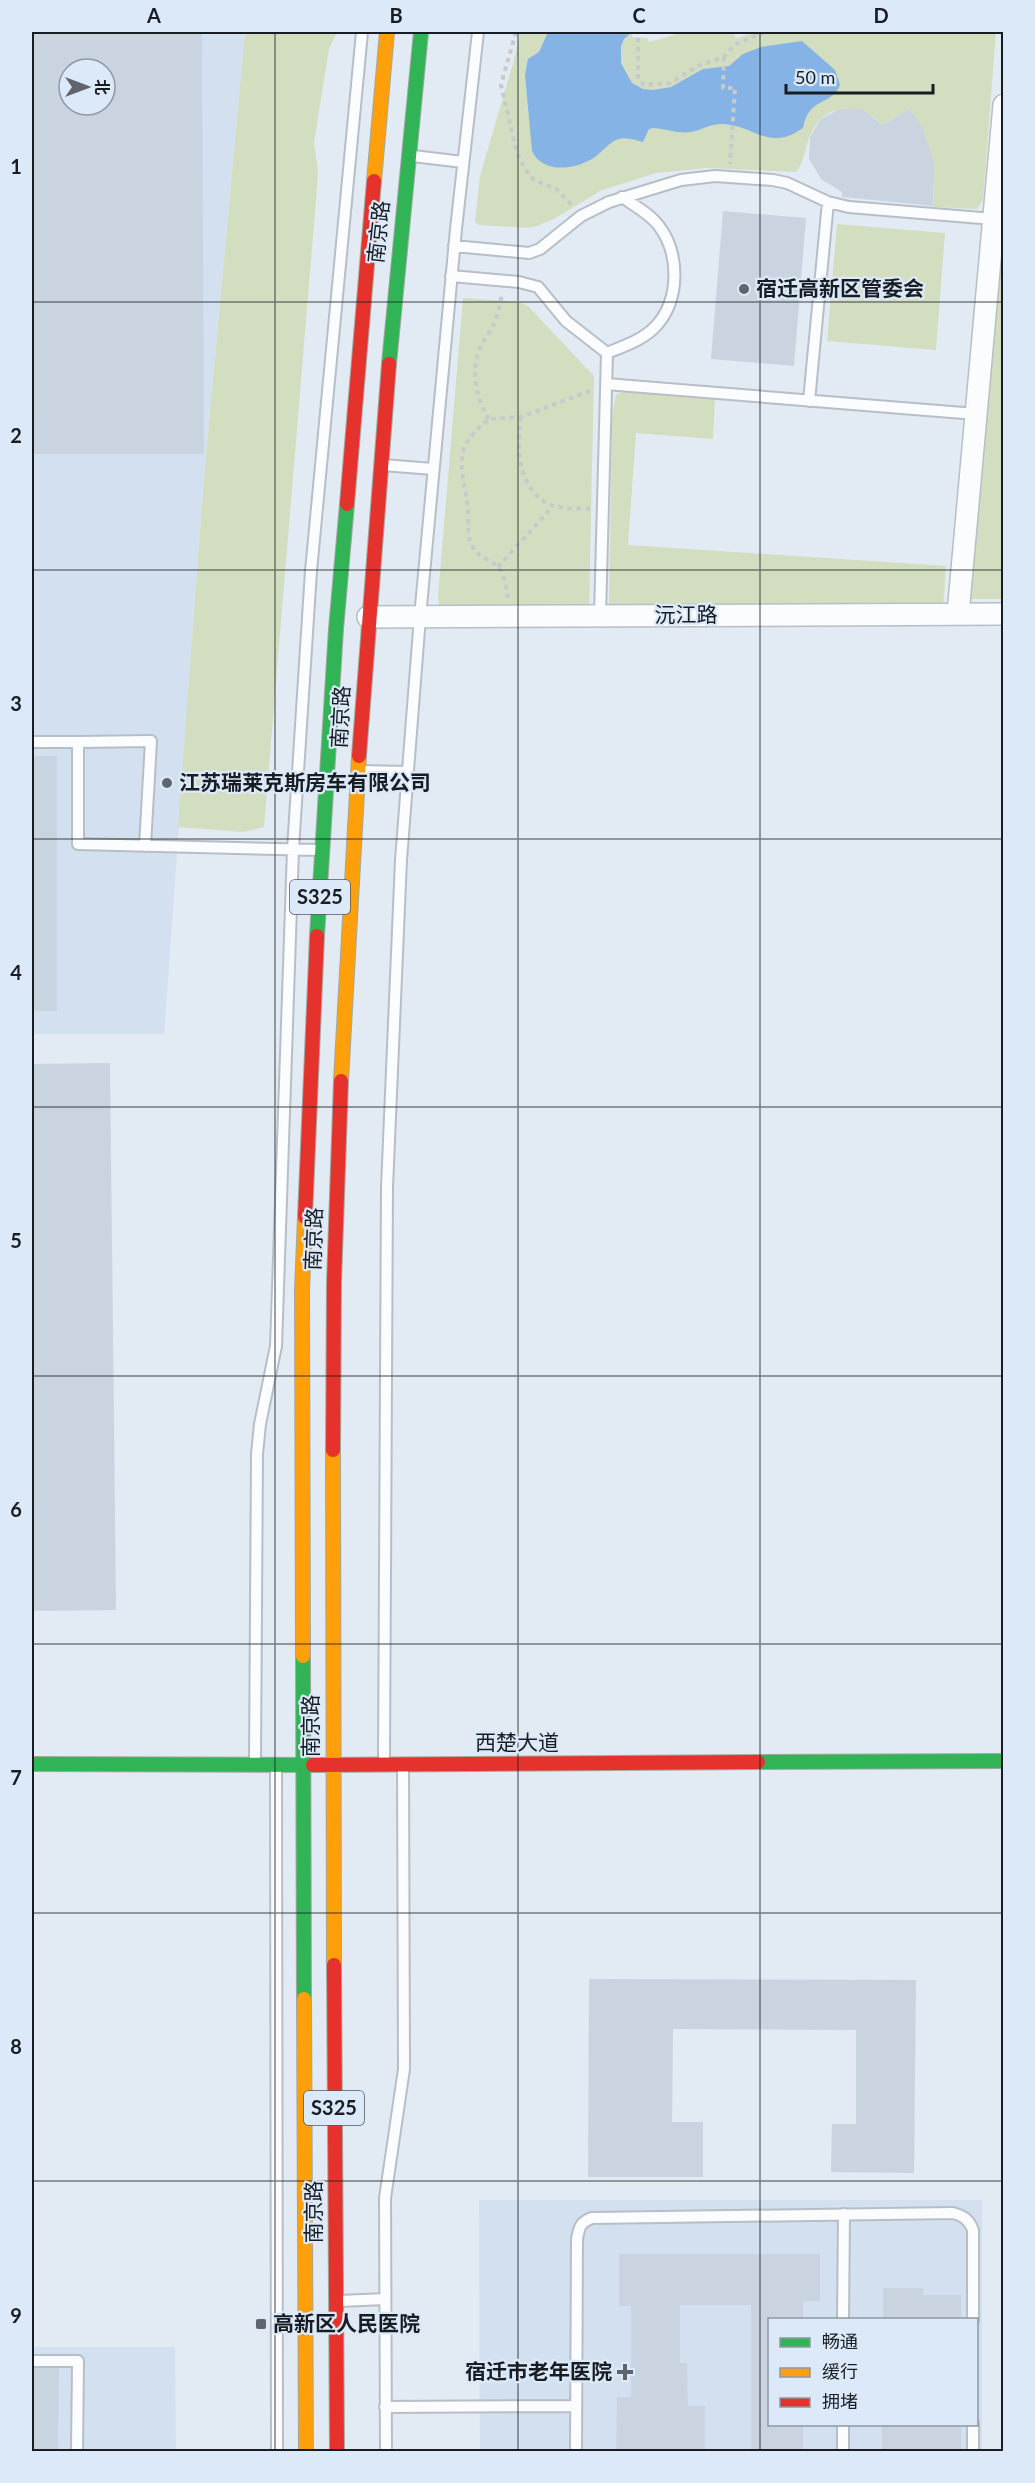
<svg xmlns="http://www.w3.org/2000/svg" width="1035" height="2483" font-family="Lato,'Noto Sans SC',sans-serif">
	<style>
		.built { fill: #d2e0f0; fill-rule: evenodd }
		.green { fill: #d3dec0 }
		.water { fill: #86b3e5 }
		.building { fill: #cad4e1; fill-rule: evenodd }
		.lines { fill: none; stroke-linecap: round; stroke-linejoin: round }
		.lane-casing { stroke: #b8bec5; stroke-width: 14 }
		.street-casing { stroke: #b8bec5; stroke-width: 24 }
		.fast-casing { stroke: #a2a8a0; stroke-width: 16 }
		.slow-casing { stroke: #a2a8a0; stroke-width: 16 }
		.jam-casing { stroke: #a2a8a0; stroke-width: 16 }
		.path { stroke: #c7c9cc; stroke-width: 4; stroke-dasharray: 4.5 4.5; stroke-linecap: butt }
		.lane { stroke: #fbfcfd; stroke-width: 10 }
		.street { stroke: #fbfcfd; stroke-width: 21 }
		.fast { stroke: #30b455; stroke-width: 14 }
		.slow { stroke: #ff9f0a; stroke-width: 14 }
		.jam { stroke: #e5322d; stroke-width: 14 }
		.grid { fill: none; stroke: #181d23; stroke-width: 1.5; stroke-opacity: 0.55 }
		.poi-dot { fill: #5f656c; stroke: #dce9f9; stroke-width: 2 }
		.labels { text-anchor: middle; stroke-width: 4.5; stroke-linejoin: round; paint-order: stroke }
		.shield { fill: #dce9f9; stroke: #535a63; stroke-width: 1.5 }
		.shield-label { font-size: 20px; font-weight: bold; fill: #181d23 }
		.street-label { font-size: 21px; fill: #181d23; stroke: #dce9f9 }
		.poi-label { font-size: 21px; font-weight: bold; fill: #181d23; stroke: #dce9f9; text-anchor: start }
		.neatline { fill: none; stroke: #181d23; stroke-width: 2 }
		.grid-label { font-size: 20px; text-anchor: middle; font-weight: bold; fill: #181d23 }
	</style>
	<rect width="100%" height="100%" fill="#e2eaf3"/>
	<path class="built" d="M32,32H245L205,466L164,1034H32ZM69,69H105V105H69Z
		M479,2200H982V2451H480ZM770,2320H976V2424H770Z
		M32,2347H175L176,2451L32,2452Z"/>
	<path class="green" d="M245,32H337L329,49L314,142L318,172L316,200L264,827L243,832L178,827L205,466Z
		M520,32H632V37L647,38L649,42L684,32H733L736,38L755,32H996L983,200L977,209L933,207C936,170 932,139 909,109L882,125C863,105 830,101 814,128C805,142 806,160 796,172L706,168L656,173L600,191L554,219L537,226L526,228L480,225L475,222L480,176L514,60Z
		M1003,213V599H968Z
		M837,224L945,233L936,350L827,341Z
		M463,298L520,302L529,307L594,376L589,610L444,609L439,605L438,597Z
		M622,392L715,398L713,439L636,433L628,545L946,566L943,610H609L612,416L616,395Z"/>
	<path class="water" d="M548,32H632L624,39L621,46V63L632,83L643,89L653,90L671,87L703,69L729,66L743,54L761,47L802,41L835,70L840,85C832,106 809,96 803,128C769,152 756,126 723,124C708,124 703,130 691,132C679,134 666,129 654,128L649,129L643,142C634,140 625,136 616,140C606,145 600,155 590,160C572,170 542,173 532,151L525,75L528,59L539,52Z"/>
	<path class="building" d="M32,32H202L204,454H32ZM69,69H105V105H69Z
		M839,109H856L865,111L882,125L909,109L921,124L932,156L934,171L933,206L842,197V192L821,179L809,159L810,137L821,119Z
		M723,211L806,218L794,366L711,359Z
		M32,756H57V1011H32Z
		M110,1063L116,1610L32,1611V1064Z
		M589,1979L916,1980L914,2173L831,2172L832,2124H856V2030L673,2029L672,2122H703V2177H588Z
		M619,2254H820V2301H803V2319H770V2424H803V2451H751V2305H680V2363H687L688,2406H705V2451H616L617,2397H631V2306H619Z
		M883,2288H923V2295H961V2319H883Z
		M32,2368H59L58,2451H32Z
		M882,2424H961V2451H882Z"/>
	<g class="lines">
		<g class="lane-casing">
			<path id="lane" d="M413,156L463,162
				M454,246L529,253L540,249L581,216L609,202L681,180L715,176L773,180L787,183L828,202L849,207L993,219
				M451,276L519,282L538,287L566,321L607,353
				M607,353C624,346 643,340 656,326C680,300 680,254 659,226C650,214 635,206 622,197
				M606,384L976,414
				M809,401L828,202
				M383,465L433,469
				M600,615L607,353
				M32,742H78V844L319,850
				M78,742L151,741L145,846
				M360,771L408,772
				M255,1760L257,1454L260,1424L276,1346L293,849L311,571L362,32
				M384,1761L387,1187L401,860L420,617L456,229L478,32
				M276,1769L277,2452
				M340,2301L385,2299
				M843,2320L844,2214
				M32,2361H78L77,2452
				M385,2407L576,2406
				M386,2452L385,2198L404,2069L403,1766
				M576,2452L577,2239C579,2228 580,2222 592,2218L953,2213C964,2216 969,2220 973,2230V2320
				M843,2452V2424
				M973,2452V2424"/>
		</g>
		<g class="street-casing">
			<path id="street" d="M958,614L1004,105
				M368,617L1004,614"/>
		</g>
		<g class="fast-casing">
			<path id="fast" d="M389,364L421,32
				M317,936L336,629L347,504
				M303,1656L304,1999
				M758,1762L1004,1761
				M32,1764L313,1765"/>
		</g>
		<g class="slow-casing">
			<path id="slow" d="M374,181L387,32
				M341,1081L359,756
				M333,1450L334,1965
				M303,1656L302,1290L305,1217
				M304,1999L306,2452"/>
		</g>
		<g class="jam-casing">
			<path id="jam" d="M347,504L374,181
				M359,756L389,364
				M305,1217L317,936
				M333,1450L334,1282L341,1081
				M313,1765L758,1762
				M334,1965L337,2452"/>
		</g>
		<path class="path" d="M516,32L501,85L517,153L525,169L534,180L556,189L573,206
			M638,38V79L644,85L670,83L698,66L724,57L734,45L764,32
			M724,57L723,88H735L730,164
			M521,417C517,446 516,483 545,502C556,510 577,508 591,509
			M489,419C476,400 471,371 479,350C482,342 487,337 491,330C497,318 500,306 502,293
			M498,567L553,506
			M508,598C506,588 505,574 498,567C490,559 478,558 473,547C466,536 469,523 468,510C464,467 448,452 489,419L521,417L592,390"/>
		<use href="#lane" class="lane"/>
		<use href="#street" class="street"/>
		<use href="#fast" class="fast"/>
		<use href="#slow" class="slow"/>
		<use href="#jam" class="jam"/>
	</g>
	<path class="grid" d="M275,32V2452M518,32V2452M760,32V2452M32,302H1004M32,570H1004M32,839H1004M32,1107H1004M32,1376H1004M32,1644H1004M32,1913H1004M32,2181H1004"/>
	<g class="poi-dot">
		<circle cx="744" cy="289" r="6"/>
		<circle cx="167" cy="783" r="6"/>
		<rect x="255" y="2318" width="12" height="12" rx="3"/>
		<path d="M622 2363h6v6h6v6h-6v6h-6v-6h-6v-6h6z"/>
	</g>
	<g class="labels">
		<g class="shield">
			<rect x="290" y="880" width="60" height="34" rx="4.5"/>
			<rect x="304" y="2091" width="60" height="34" rx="4.5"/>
		</g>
		<g class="shield-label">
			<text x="320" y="904">S325</text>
			<text x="334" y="2115">S325</text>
		</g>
		<g class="street-label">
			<text transform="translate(379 232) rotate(-84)" y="7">南京路</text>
			<text x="686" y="622">沅江路</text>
			<text transform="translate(341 717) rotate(-87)" y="7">南京路</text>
			<text transform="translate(314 1239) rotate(-88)" y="7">南京路</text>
			<text transform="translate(311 1726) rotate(-90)" y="7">南京路</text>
			<text x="517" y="1750">西楚大道</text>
			<text transform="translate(314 2212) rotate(-90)" y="7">南京路</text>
		</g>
		<g class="poi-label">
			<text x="756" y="296">宿迁高新区管委会</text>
			<text x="179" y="790">江苏瑞莱克斯房车有限公司</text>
			<text x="273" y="2331">高新区人民医院</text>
			<text x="612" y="2379" text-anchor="end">宿迁市老年医院</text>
		</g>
	</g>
	<rect width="1035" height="2483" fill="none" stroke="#dce9f9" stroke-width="66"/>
	<rect x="768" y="2318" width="210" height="108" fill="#dce9f9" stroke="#8e97a3" stroke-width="1.5"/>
	<rect x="780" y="2338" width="30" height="9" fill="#30b455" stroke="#8e97a3" stroke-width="1.5"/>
	<text x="822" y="2348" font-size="18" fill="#181d23">畅通</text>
	<rect x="780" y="2368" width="30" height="9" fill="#ff9f0a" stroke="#8e97a3" stroke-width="1.5"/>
	<text x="822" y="2378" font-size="18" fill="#181d23">缓行</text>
	<rect x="780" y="2398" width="30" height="9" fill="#e5322d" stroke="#8e97a3" stroke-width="1.5"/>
	<text x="822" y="2408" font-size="18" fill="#181d23">拥堵</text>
	<g transform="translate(87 87) rotate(90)"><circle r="28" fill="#dce9f9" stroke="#8e97a3" stroke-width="1.5"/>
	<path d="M0-4.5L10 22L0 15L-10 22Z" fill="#5f656c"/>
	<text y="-9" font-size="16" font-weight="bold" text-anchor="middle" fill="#181d23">北</text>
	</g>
	<path d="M786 84v9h147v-9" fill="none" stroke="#181d23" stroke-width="3"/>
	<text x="795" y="84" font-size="18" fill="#181d23" stroke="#dce9f9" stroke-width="4.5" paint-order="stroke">50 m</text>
	<rect x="33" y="33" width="969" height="2417" class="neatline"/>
	<g class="grid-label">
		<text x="154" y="23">A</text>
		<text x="396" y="23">B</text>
		<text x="639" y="23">C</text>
		<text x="881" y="23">D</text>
		<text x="16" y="174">1</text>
		<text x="16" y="443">2</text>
		<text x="16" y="711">3</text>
		<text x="16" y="980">4</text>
		<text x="16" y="1248">5</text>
		<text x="16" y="1517">6</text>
		<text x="16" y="1785">7</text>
		<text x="16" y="2054">8</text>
		<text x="16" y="2323">9</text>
	</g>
</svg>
